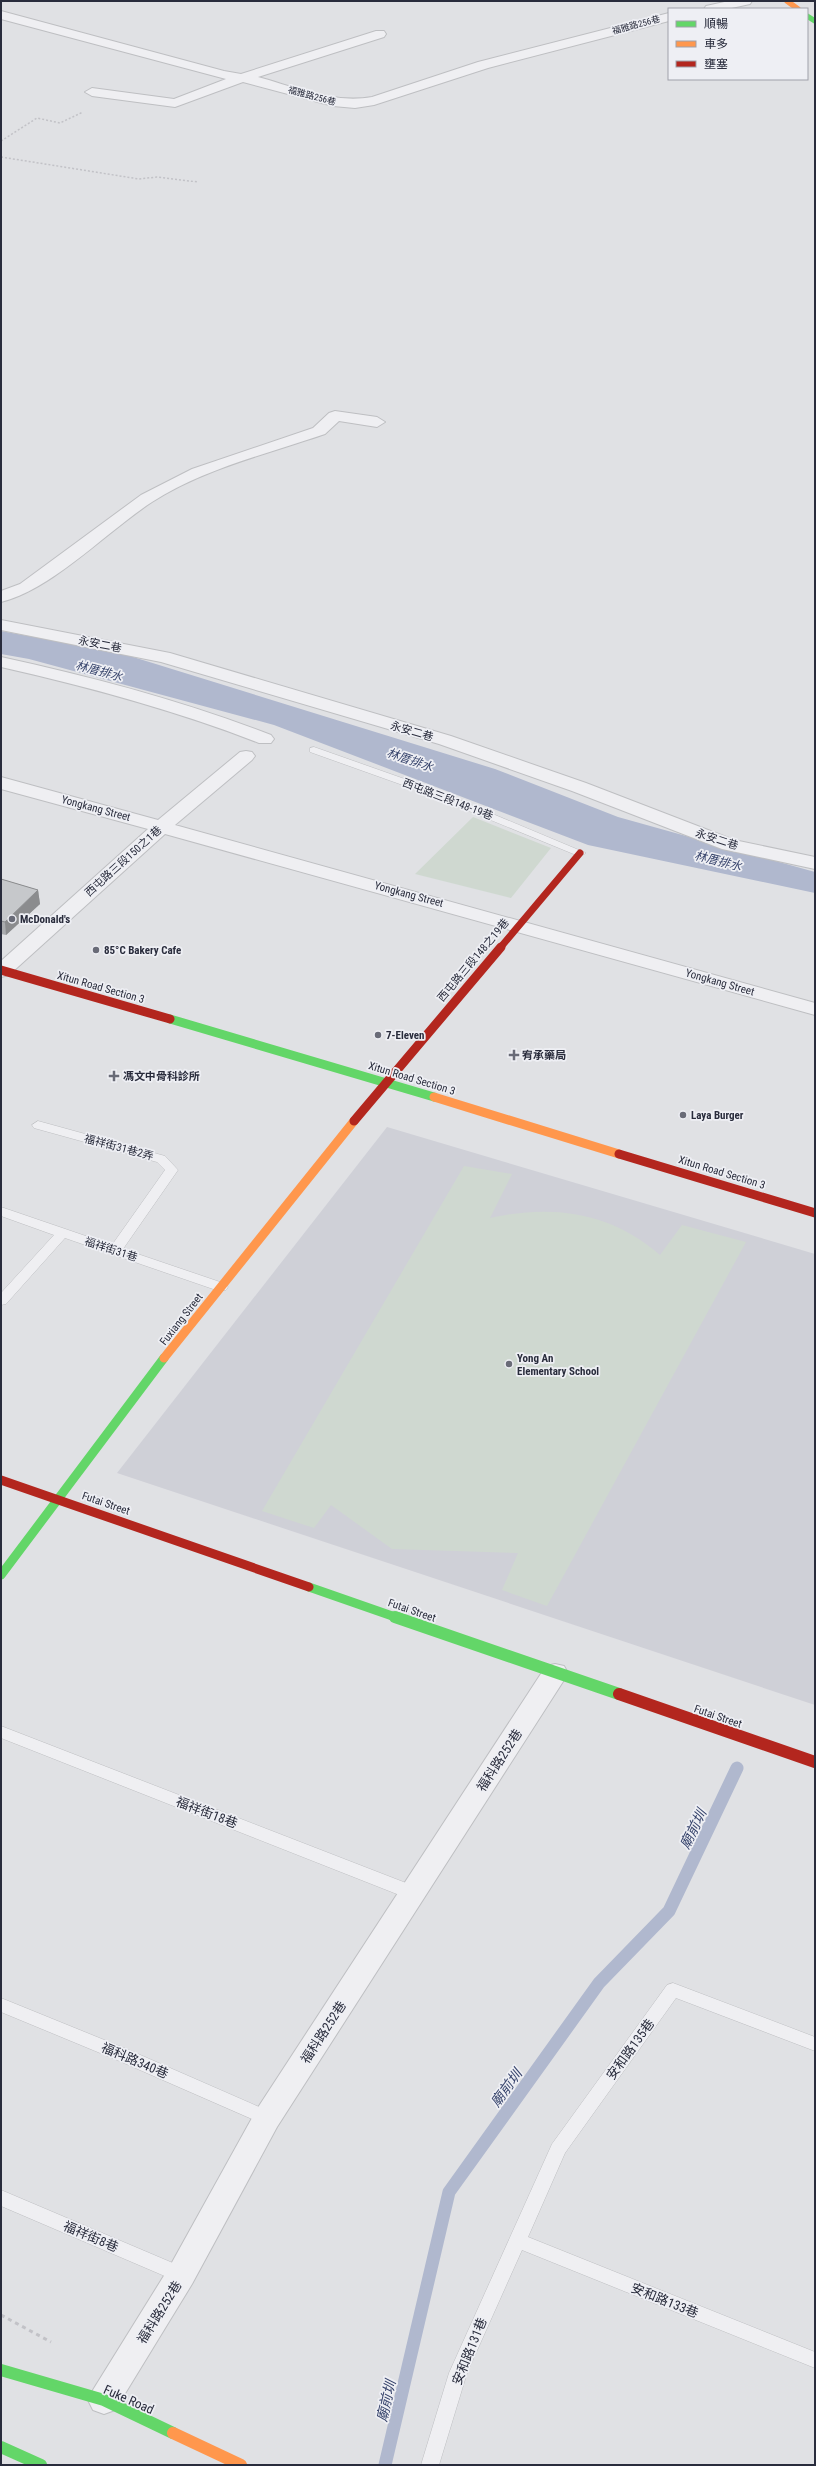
<svg xmlns="http://www.w3.org/2000/svg" width="816" height="2466" font-family="'Roboto Condensed','Noto Sans TC',sans-serif">
	<style>
		.built { fill: #cfd0d7 }
		.green { fill: #cfd8d0 }
		.water { fill: #b0b8ce }
		.lines { fill: none; stroke-linecap: round; stroke-linejoin: round }
		.stream { stroke: #b0b8ce; stroke-width: 13 }
		.lane-casing { stroke: #bebfc2; stroke-width: 1 }
		.street-casing { stroke: #bebfc2; stroke-width: 2 }
		.path-far1 { stroke: #c2c2c7; stroke-width: 1.5; stroke-dasharray: 2 2; stroke-linecap: butt }
		.path { stroke: #c2c2c7; stroke-width: 3; stroke-dasharray: 4 4; stroke-linecap: butt }
		.lane { fill: #efeff2; fill-rule: evenodd }
		.street { fill: #efeff2; fill-rule: evenodd }
		.fast-far2 { stroke: #63d668; stroke-width: 5.5 }
		.fast-far1 { stroke: #63d668; stroke-width: 9 }
		.fast { stroke: #63d668; stroke-width: 12 }
		.slow-far2 { stroke: #ff974d; stroke-width: 5.5 }
		.slow-far1 { stroke: #ff974d; stroke-width: 9 }
		.slow { stroke: #ff974d; stroke-width: 12 }
		.jam-far2 { stroke: #b3261e; stroke-width: 7 }
		.jam-far1 { stroke: #b3261e; stroke-width: 9 }
		.jam { stroke: #b3261e; stroke-width: 12 }
		.wall { fill: #aaacaf }
		.shaded-wall { fill: #8b8c8e }
		.building { fill: #c6c8cb; stroke: #8b8c8e }
		.poi-dot { fill: #696b77; stroke: #eeeff4; stroke-width: 1.5 }
		.labels { text-anchor: middle; stroke-width: 3.5; stroke-linejoin: round; paint-order: stroke }
		.far-street-label { font-size: 9px; fill: #292c3c; stroke: #eeeff4 }
		.street-label { font-size: 11px; fill: #292c3c; stroke: #eeeff4 }
		.poi-label { font-size: 11px; font-weight: bold; fill: #292c3c; stroke: #eeeff4; text-anchor: start }
		.water-label { font-size: 12px; font-style: italic; fill: #37446c; stroke: #eeeff4 }
		.near-street-label { font-size: 13px; fill: #292c3c; stroke: #eeeff4 }
		.near-water-label { font-size: 14px; font-style: italic; fill: #37446c; stroke: #eeeff4 }
	</style>
	<rect width="100%" height="100%" fill="#e0e1e4"/>
	<path class="built" d="M387,1127L815,1254V1705L117,1473Z"/>
	<path class="green" d="M473,817L551,848L511,898L415,874Z
		M464,1166L512,1174L490,1218C553,1204 611,1212 660,1255L682,1225L746,1242L547,1606L502,1590L518,1553L392,1549L331,1505L314,1528L262,1511Z"/>
	<path class="water" d="M1,631L117,652L495,769L618,817L815,872V893L588,845L274,725L29,659L1,654Z"/>
	<g class="lines">
		<path class="stream" d="M385,2465L449,2192L599,1983L669,1911L737,1768"/>
		<g class="lane-casing">
			<path id="lane" d="M314,747L433,789L586,853L580,856L576,855L425,793L310,752V748Z
				M38,1121L165,1156L178,1170L123,1249L226,1284L228,1287L226,1290H216L65,1238L6,1304L1,1305V1293L54,1235L1,1216V1207L112,1245L165,1170L157,1162L34,1128L32,1125Z
				M1,1726L419,1888L421,1893L419,1898L413,1899L407,1898L1,1738Z
				M673,1983L815,2037V2051L676,1998L565,2153L528,2237L815,2352V2368L522,2250L467,2373L439,2465H421L449,2373L552,2144L667,1985Z
				M1,1998L129,2050L273,2113L276,2118L273,2123L267,2125L261,2123L117,2060L1,2012Z
				M1,2190L187,2269L190,2275L187,2281L181,2283L1,2206Z"/>
		</g>
		<g class="street-casing">
			<path id="street" d="M729,1H752L750,4L727,9H704L706,6Z
				M1,11L224,71L241,74L376,31H384L386,34L384,37L258,77C295,87 333,104 372,97L478,62L669,13V21L488,68L374,105L355,108L333,106L243,82L175,107L92,96L85,92L92,88L174,99L226,79L1,19Z
				M335,411L377,417L385,422L377,427L339,421L325,434C267,454 203,469 152,502C106,532 53,589 1,602V591L20,584L141,495L192,469L313,428L329,413Z
				M1,620L170,653L451,736L586,783L734,840L815,857V869L722,849L572,791L439,744L161,662L1,630Z
				M1,657C93,677 183,701 271,735L274,739L271,743H259C175,710 89,687 1,667Z
				M246,751L252,752L255,756L252,760L175,825L815,1003V1015L165,834L9,975L1,977V961L148,829L1,789V777L158,820L240,752Z
				M555,1664L564,1666L568,1673L564,1680L277,2127L192,2284L115,2410L104,2414L93,2410L88,2400L93,2390L170,2266L257,2109L546,1666Z"/>
		</g>
		<path class="path-far1" d="M1,141L37,118L60,123L83,112
			M1,157L139,179L157,177L198,182"/>
		<path class="path" d="M1,2315L51,2342"/>
		<use href="#lane" class="lane"/>
		<use href="#street" class="street"/>
		<path class="fast-far2" d="M807,16L815,21"/>
		<path class="fast-far1" d="M170,1019L434,1097
			M1,1575L164,1358
			M309,1587L398,1618"/>
		<path class="fast" d="M395,1617L619,1694
			M1,2370L104,2400L173,2433
			M1,2447L41,2465"/>
		<path class="slow-far2" d="M787,1L798,9"/>
		<path class="slow-far1" d="M434,1097L619,1154
			M164,1358L354,1121"/>
		<path class="slow" d="M173,2433L241,2465"/>
		<path class="jam-far2" d="M500,948L580,853"/>
		<path class="jam-far1" d="M1,970L170,1019
			M354,1121L501,947
			M619,1154L815,1213
			M1,1480L309,1587"/>
		<path class="jam" d="M619,1694L815,1762"/>
	</g>
	<path class="wall" d="M1,879L38,890L40,904L6,935L1,934Z"/>
	<path class="shaded-wall" d="M38,890L40,904L6,935L5,922Z"/>
	<path class="building" d="M1,879L38,890L5,922L1,921Z"/>
	<g class="poi-dot">
		<circle cx="12" cy="919" r="4"/>
		<circle cx="96" cy="950" r="4"/>
		<circle cx="378" cy="1035" r="4"/>
		<path d="M512 1049h4v4h4v4h-4v4h-4v-4h-4v-4h4z"/>
		<path d="M112 1070h4v4h4v4h-4v4h-4v-4h-4v-4h4z"/>
		<circle cx="683" cy="1115" r="4"/>
		<circle cx="509" cy="1364" r="4"/>
	</g>
	<g class="labels">
		<g class="far-street-label">
			<text transform="translate(636 25) rotate(-15)" y="3">福雅路256巷</text>
			<text transform="translate(312 96) rotate(15)" y="3">福雅路256巷</text>
		</g>
		<g class="street-label">
			<text transform="translate(100 644) rotate(11)" y="4">永安二巷</text>
			<text transform="translate(412 731) rotate(16)" y="4">永安二巷</text>
			<text transform="translate(448 799) rotate(21)" y="4">西屯路三段148-19巷</text>
			<text transform="translate(96 808) rotate(15)" y="4">Yongkang Street</text>
			<text transform="translate(717 839) rotate(18)" y="4">永安二巷</text>
			<text transform="translate(123 861) rotate(-42)" y="4">西屯路三段150之1巷</text>
			<text transform="translate(409 894) rotate(15)" y="4">Yongkang Street</text>
			<text transform="translate(473 960) rotate(-50)" y="4">西屯路三段148之19巷</text>
			<text transform="translate(720 982) rotate(16)" y="4">Yongkang Street</text>
			<text transform="translate(101 987) rotate(16)" y="4">Xitun Road Section 3</text>
			<text transform="translate(412 1078) rotate(17)" y="4">Xitun Road Section 3</text>
			<text transform="translate(119 1147) rotate(15)" y="4">福祥街31巷2弄</text>
			<text transform="translate(722 1172) rotate(17)" y="4">Xitun Road Section 3</text>
			<text transform="translate(111 1249) rotate(18)" y="4">福祥街31巷</text>
			<text transform="translate(181 1319) rotate(-52)" y="4">Fuxiang Street</text>
			<text transform="translate(106 1503) rotate(19)" y="4">Futai Street</text>
			<text transform="translate(412 1610) rotate(19)" y="4">Futai Street</text>
			<text transform="translate(718 1716) rotate(19)" y="4">Futai Street</text>
		</g>
		<g class="poi-label">
			<text x="20" y="923">McDonald's</text>
			<text x="104" y="954">85°C Bakery Cafe</text>
			<text x="386" y="1039">7-Eleven</text>
			<text x="522" y="1059">宥承藥局</text>
			<text x="123" y="1080">馮文中骨科診所</text>
			<text x="691" y="1119">Laya Burger</text>
			<text x="517" y="1362">Yong An<tspan x="517" dy="13">Elementary School</tspan></text>
		</g>
		<g class="water-label">
			<text transform="translate(99 671) rotate(15)" y="4">林厝排水</text>
			<text transform="translate(410 760) rotate(19)" y="4">林厝排水</text>
			<text transform="translate(718 861) rotate(14)" y="4">林厝排水</text>
		</g>
		<g class="near-street-label">
			<text transform="translate(499 1760) rotate(-57)" y="5">福科路252巷</text>
			<text transform="translate(207 1812) rotate(21)" y="5">福祥街18巷</text>
			<text transform="translate(323 2032) rotate(-57)" y="5">福科路252巷</text>
			<text transform="translate(630 2049) rotate(-54)" y="5">安和路135巷</text>
			<text transform="translate(135 2060) rotate(23)" y="5">福科路340巷</text>
			<text transform="translate(91 2236) rotate(23)" y="5">福祥街8巷</text>
			<text transform="translate(665 2300) rotate(22)" y="5">安和路133巷</text>
			<text transform="translate(159 2312) rotate(-58)" y="5">福科路252巷</text>
			<text transform="translate(469 2351) rotate(-68)" y="5">安和路131巷</text>
			<text transform="translate(129 2399) rotate(24)" y="5">Fuke Road</text>
		</g>
		<g class="near-water-label">
			<text transform="translate(693 1829) rotate(-64)" y="5">廟前圳</text>
			<text transform="translate(506 2088) rotate(-54)" y="5">廟前圳</text>
			<text transform="translate(386 2401) rotate(-77)" y="5">廟前圳</text>
		</g>
	</g>
	<rect width="816" height="2466" fill="none" stroke="#292c3c" stroke-width="4"/>
	<rect x="668" y="8" width="140" height="72" fill="#eeeff4" stroke="#9fa1aa"/>
	<rect x="676" y="21" width="20" height="6" fill="#63d668" stroke="#9fa1aa"/>
	<text x="704" y="28" font-size="12" fill="#292c3c">順暢</text>
	<rect x="676" y="41" width="20" height="6" fill="#ff974d" stroke="#9fa1aa"/>
	<text x="704" y="48" font-size="12" fill="#292c3c">車多</text>
	<rect x="676" y="61" width="20" height="6" fill="#b3261e" stroke="#9fa1aa"/>
	<text x="704" y="68" font-size="12" fill="#292c3c">壅塞</text>
</svg>
